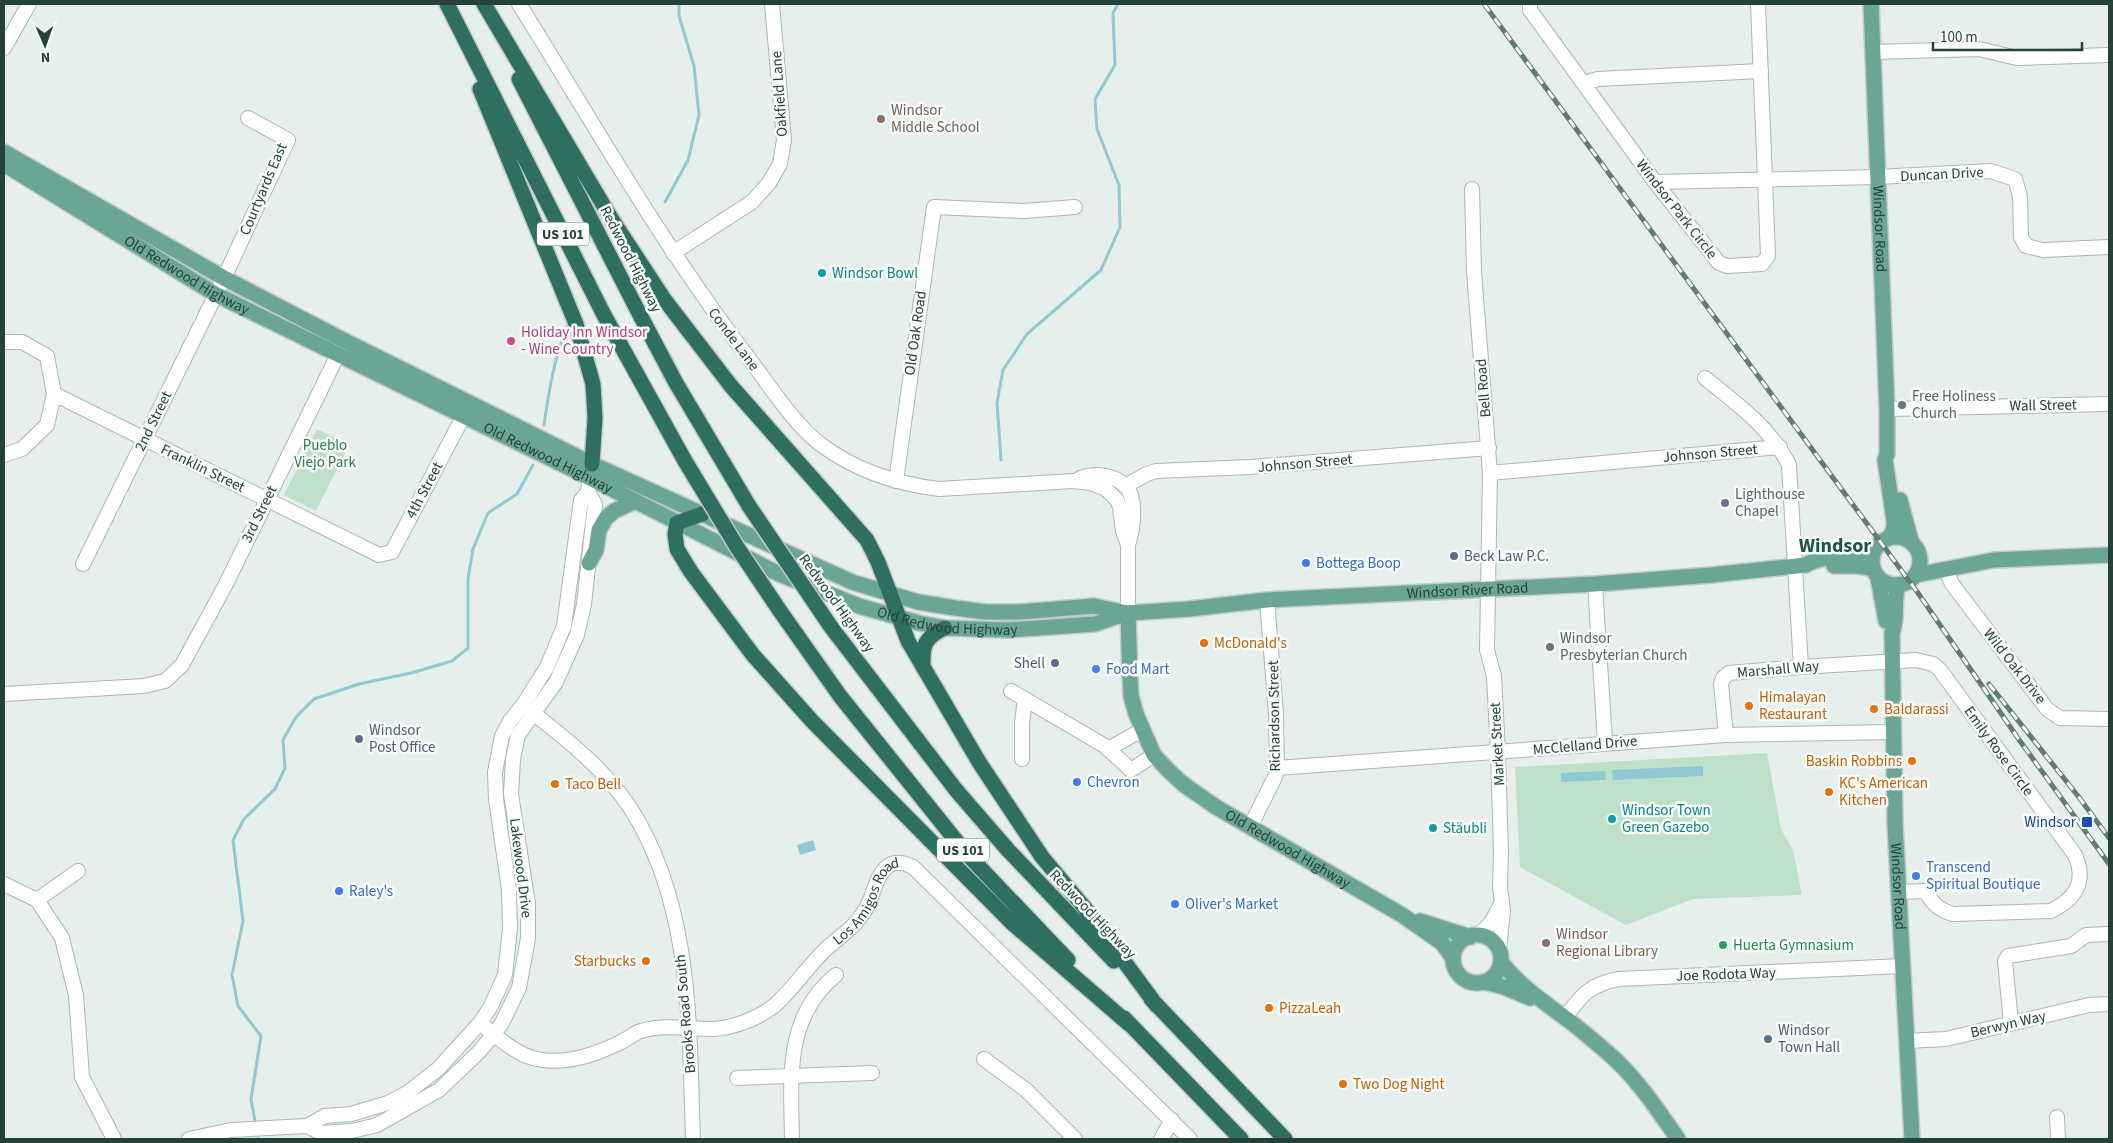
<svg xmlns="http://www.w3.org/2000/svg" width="2113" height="1143" font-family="'Source Sans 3',sans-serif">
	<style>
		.green { fill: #bfe0c8 }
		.water { fill: #8ec9d4 }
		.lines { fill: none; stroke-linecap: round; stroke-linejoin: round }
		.stream { stroke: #8ec9d4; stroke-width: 3 }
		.minor-casing { stroke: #a8b8b2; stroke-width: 16 }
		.major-casing { stroke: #c2cac8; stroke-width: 18 }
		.highway-casing { stroke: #c2cac8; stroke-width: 18 }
		.minor { stroke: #fff; stroke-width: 14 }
		.major { stroke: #6aa596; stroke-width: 15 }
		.highway { stroke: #2f6f62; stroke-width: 15 }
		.rail-casing { stroke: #5f7d75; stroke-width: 5 }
		.rail { stroke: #f7fbf9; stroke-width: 3; stroke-dasharray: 9; stroke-linecap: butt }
		.highway-bridge-casing { stroke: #c2cac8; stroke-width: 18; stroke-linecap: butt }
		.highway-bridge { stroke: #2f6f62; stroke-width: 15 }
		.education-dot { fill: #8d6e63; stroke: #f7fbf9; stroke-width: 2 }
		.culture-dot { fill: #0f9aa8; stroke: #f7fbf9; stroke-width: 2 }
		.hotel-dot { fill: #d1479c; stroke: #f7fbf9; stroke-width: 2 }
		.worship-dot { fill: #6b7280; stroke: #f7fbf9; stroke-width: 2 }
		.service-dot { fill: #5c6f8a; stroke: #f7fbf9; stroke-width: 2 }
		.shop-dot { fill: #3f7fe0; stroke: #f7fbf9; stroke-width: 2 }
		.food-dot { fill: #e8710a; stroke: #f7fbf9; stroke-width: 2 }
		.transit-dot { fill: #1a4fb4; stroke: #f7fbf9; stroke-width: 2 }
		.leisure-dot { fill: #2e9e5b; stroke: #f7fbf9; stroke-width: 2 }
		.labels { text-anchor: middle; stroke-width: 5; stroke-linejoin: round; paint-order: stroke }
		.shield { fill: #f7fbf9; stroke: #637a73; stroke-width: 1 }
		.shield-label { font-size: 14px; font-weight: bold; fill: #24423a }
		.street-label { font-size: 15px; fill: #24423a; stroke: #f7fbf9 }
		.education-label { font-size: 15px; fill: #785e54; stroke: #f7fbf9; text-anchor: start }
		.culture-label { font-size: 15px; fill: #0d838f; stroke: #f7fbf9; text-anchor: start }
		.hotel-label { font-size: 15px; fill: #b23c85; stroke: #f7fbf9; text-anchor: start }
		.worship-label { font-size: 15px; fill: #5b616d; stroke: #f7fbf9; text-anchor: start }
		.park-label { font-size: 15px; fill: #2d7a4b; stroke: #f7fbf9 }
		.service-label { font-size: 15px; fill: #4e5e75; stroke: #f7fbf9; text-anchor: start }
		.shop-label { font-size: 15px; fill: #366cbe; stroke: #f7fbf9; text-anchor: start }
		.food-label { font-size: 15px; fill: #c56008; stroke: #f7fbf9; text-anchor: start }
		.transit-label { font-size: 15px; fill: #164399; stroke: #f7fbf9; text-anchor: end }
		.leisure-label { font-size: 15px; fill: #27864d; stroke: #f7fbf9; text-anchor: start }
		.district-label { font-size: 20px; font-weight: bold; fill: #1f5548; stroke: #f7fbf9 }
	</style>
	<rect width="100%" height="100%" fill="#e6efeb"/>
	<path class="green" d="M317,429L349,445L316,511L284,495Z
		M1767,753L1781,829L1793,850L1802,895L1693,899L1626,925L1520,867L1515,767Z"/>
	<path class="water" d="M1703,766V776L1613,780L1612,770Z
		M1605,771L1606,780L1561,782V773Z
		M813,840L816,850L800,855L797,845Z"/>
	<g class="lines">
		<path class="stream" d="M665,202L688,160L699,115L694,66L679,16V4
			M544,425C549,391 554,357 568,325
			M1001,460L997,403L1003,370L1027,334L1101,270L1120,227L1119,185L1097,129L1095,99L1115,65L1113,13L1118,4
			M255,1121L251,1099L261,1036L238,1006L232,975L243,921L233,840L244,819L275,789L285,768L283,740L296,717L314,699L359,684L411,673L452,661L468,648V579L473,549L488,513L517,494L533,465
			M258,1138V1139"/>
		<g class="minor-casing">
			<g id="minor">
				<path d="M519,4C594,124 664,248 750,360C771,387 792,422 820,444C855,470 896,484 939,489L1073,481L1091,483L1106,489L1117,500L1120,507L1123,531L1128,545V613"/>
				<path d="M1530,4V10L1655,182L1719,263L1727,266L1762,264L1768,256L1758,4"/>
				<path d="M4,48L29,4"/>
				<path d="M1873,52L1979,49L2017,58L2109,55"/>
				<path d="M1585,83L1598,79L1761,71"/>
				<path d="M1655,182L1877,177L1991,171L2015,179L2020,196L2021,237L2026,246L2043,250L2109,247"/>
				<path d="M1472,189L1474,272L1490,473L1487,650L1494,676L1498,753L1501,853L1500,887L1503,911L1499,950"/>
				<path d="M673,253L752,202L769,183L780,164L784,140L772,4"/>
				<path d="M4,342H22L47,356L54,394L47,425L22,449L4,455"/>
				<path d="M1705,378C1737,404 1771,428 1789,465L1801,667"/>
				<path d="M54,394L379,555L392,552L463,417"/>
				<path d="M1887,409L2109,404"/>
				<path d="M1490,473L1780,447"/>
				<path d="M1080,478C1097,472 1123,475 1131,495C1135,509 1133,529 1129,542"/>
				<path d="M896,481L934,207L1024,211L1075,207"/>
				<path d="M1125,486L1147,474L1156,471L1250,467L1489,448"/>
				<path d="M83,564L224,278L288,140L248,118"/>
				<path d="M1946,570L1952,584L2047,709L2060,718L2109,719"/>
				<path d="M1595,584L1605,742"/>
				<path d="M1011,691L1105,746L1131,770L1154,755"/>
				<path d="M4,694L144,686L165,681L182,665L226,584L343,344"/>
				<path d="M528,709C565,738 605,769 631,809C693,907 689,1028 693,1139"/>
				<path d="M1726,735L1721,684L1723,678L1729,673L1801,667L1916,660L1933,664L1940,670L2075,855C2087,882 2075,899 2051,911L1953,914C1939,910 1933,904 1925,891L1899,892"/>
				<path d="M1108,749L1142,730"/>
				<path d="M1022,759V723L1025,699"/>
				<path d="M1277,768L1726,735L1894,732"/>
				<path d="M1250,827L1275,777L1277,768L1276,714L1267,600"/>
				<path d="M4,884L37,900L62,938L76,995L82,1077L114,1139"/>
				<path d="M37,900L78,871"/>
				<path d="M1477,936L1491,923L1502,902"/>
				<path d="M1565,1017C1582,995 1590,984 1619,979L1902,966"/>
				<path id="s1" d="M480,1023C496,1036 516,1055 537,1059C565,1065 597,1054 621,1042C628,1039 634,1033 641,1031C664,1024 689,1029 713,1029C734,1028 759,1018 775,1005C794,988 808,966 826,949C840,936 853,929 864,912C874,898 874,877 888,866C896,860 905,863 913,867L1190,1139"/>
				<path d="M2011,1023L2005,961L2008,956L2071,946L2086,935L2109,934"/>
				<path d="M1906,1041L1946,1039L2089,1005L2109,1004"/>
				<path d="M984,1059L1026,1090L1075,1139"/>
				<path d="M737,1078L872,1073"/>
				<path d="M2057,1117L2058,1139"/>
				<path d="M307,1126L321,1133L352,1131L377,1125L439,1090L478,1053L494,1034L502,1023L519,988L528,938V904L511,794L513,759L518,735L556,682L577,635L584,604L595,504L588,492"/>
				<path d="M189,1139L231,1130L307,1126L325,1116L351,1114L388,1103L407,1093L438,1069L480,1023L491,1006L505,975L510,929L509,890L496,799L495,772L502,736L510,721L523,705L547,667L564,626L581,500L588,492L590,478"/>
				<path d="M792,1139C791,1079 784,1017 836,975"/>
				<path d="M1161,1139L1172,1120"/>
			</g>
		</g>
		<g class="major-casing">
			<g id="major">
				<path id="s2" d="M1871,4L1887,409V454L1885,460L1894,520V528L1890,537"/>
				<path d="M4,152L224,278L345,341L592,464L852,582L918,602L955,608L986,612H1019L1094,606L1127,613"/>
				<path id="s3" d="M4,164L215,294L590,478L779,574L859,606L919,623L945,628L1008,630L1095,624L1128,613L1189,609L1267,600L1595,584L1711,575L1806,565C1823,554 1853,558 1875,548"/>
				<path d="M1900,500L1911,541"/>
				<circle cx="1896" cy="561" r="24"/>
				<path d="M589,563L596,550L599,530L606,518L614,511L636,501"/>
				<path d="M1834,566H1857L1873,569"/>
				<path d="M1916,575L1994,560L2109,555"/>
				<path d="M1878,578L1886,621"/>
				<path id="s4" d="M1898,585C1893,601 1898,619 1892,633L1895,824L1912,1139"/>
				<path id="s5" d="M1128,613L1130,676L1131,696L1136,714L1154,755L1168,770L1183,784L1216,807L1402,915L1442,943L1453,958"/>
				<path d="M1420,921L1470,937"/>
				<circle cx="1477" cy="959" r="24"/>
				<path d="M1501,962C1519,985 1541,1000 1564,1017C1579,1028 1594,1041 1608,1053C1636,1077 1657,1109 1678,1139"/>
				<path d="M1484,982L1504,987L1530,998"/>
			</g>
		</g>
		<g class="highway-casing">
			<path id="highway" d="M447,4L604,315L685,461
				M484,4L611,218L664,299L731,386L867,540L878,562L908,641L979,762L1042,857L1084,907L1157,1006
				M519,79L641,317L676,383L749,506
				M480,89L576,324L593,384L595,418L592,464
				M702,514L677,523L675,534L677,549L691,572L753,655L812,721L1012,923L1129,1024
				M780,611L840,696L966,853L1068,960
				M831,627L956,790L1008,850L1114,961
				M923,667C922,645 925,637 945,628
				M1151,999L1285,1139
				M1124,1018L1241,1139"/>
		</g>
		<use href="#minor" class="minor"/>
		<use href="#major" class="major"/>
		<use href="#highway" class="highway"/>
		<g class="rail-casing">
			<path id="rail" d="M1484,4L1918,593L2020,741L2109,864
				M1989,684L2078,796L2109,838"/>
		</g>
		<use href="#rail" class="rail"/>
		<g class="highway-bridge-casing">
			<path id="highway-bridge" d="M685,461L737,547L780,611
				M749,506L831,627"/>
		</g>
		<use href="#highway-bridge" class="highway-bridge"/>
	</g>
	<g class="education-dot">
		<circle cx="881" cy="119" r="5"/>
		<circle cx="1546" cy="943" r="5"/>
	</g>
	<g class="culture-dot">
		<circle cx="822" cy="273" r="5"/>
		<circle cx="1612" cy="819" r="5"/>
		<circle cx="1433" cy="828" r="5"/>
	</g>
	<circle class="hotel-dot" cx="511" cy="341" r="5"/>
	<g class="worship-dot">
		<circle cx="1902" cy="405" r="5"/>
		<circle cx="1725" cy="503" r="5"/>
		<circle cx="1550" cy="647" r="5"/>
	</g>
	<g class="service-dot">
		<circle cx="1454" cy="556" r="5"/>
		<circle cx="1055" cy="663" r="5"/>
		<circle cx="359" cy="739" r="5"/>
		<circle cx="1768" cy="1039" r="5"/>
	</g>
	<g class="shop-dot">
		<circle cx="1306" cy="563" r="5"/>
		<circle cx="1096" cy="669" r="5"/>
		<circle cx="1077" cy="782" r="5"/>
		<circle cx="1916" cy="876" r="5"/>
		<circle cx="339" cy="891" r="5"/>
		<circle cx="1175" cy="904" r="5"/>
	</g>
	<g class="food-dot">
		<circle cx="1204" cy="643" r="5"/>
		<circle cx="1749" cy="706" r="5"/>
		<circle cx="1874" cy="709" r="5"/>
		<circle cx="1912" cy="761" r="5"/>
		<circle cx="555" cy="784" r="5"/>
		<circle cx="1829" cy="792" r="5"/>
		<circle cx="646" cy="961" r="5"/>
		<circle cx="1269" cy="1008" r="5"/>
		<circle cx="1343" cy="1084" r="5"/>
	</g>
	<rect class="transit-dot" x="2081" y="816" width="12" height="12" rx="2.5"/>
	<circle class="leisure-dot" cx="1723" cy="945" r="5"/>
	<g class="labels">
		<g class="shield">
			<rect x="537" y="222.5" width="52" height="23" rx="4"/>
			<rect x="937" y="838.5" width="52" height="23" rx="4"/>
		</g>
		<g class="shield-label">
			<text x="563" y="239">US 101</text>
			<text x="963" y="855">US 101</text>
		</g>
		<g class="street-label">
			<text transform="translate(779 94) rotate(-94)" y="5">Oakfield Lane</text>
			<text transform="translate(1942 174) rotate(-3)" y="5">Duncan Drive</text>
			<text transform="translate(263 189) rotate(-67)" y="5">Courtyards East</text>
			<text transform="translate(1677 209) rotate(52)" y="5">Windsor Park Circle</text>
			<text dy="5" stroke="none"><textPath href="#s2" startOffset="225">Windsor Road</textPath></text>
			<text transform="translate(631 259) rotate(63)" y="5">Redwood Highway</text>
			<text dy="5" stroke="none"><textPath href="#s3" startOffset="214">Old Redwood Highway</textPath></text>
			<text transform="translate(915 333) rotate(-82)" y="5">Old Oak Road</text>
			<text transform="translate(734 339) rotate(53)" y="5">Conde Lane</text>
			<text transform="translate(1483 388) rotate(-95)" y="5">Bell Road</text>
			<text transform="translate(2043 405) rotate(-1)" y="5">Wall Street</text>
			<text transform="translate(153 421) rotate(-64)" y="5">2nd Street</text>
			<text transform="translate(1710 453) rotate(-5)" y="5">Johnson Street</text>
			<text dy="5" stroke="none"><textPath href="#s3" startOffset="619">Old Redwood Highway</textPath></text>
			<text transform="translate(1305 463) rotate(-5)" y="5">Johnson Street</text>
			<text transform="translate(203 468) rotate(26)" y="5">Franklin Street</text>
			<text transform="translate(424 490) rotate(-62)" y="5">4th Street</text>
			<text transform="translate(259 514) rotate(-64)" y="5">3rd Street</text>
			<text dy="5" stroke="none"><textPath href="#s3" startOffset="1578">Windsor River Road</textPath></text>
			<text transform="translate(837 603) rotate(54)" y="5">Redwood Highway</text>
			<text dy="5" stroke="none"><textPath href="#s3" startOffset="1054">Old Redwood Highway</textPath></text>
			<text transform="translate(2015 666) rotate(52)" y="5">Wild Oak Drive</text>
			<text transform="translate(1778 669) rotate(-5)" y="5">Marshall Way</text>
			<text transform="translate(1274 716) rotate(-91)" y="5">Richardson Street</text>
			<text transform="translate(1497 744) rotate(-93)" y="5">Market Street</text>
			<text transform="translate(1585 745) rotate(-5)" y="5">McClelland Drive</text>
			<text transform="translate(1999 751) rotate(54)" y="5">Emily Rose Circle</text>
			<text dy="5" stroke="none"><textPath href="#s5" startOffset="311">Old Redwood Highway</textPath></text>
			<text transform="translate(521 868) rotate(83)" y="5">Lakewood Drive</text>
			<text dy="5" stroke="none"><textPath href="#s4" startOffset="302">Windsor Road</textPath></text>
			<text dy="5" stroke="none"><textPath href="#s1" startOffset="458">Los Amigos Road</textPath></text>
			<text transform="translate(1093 914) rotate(46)" y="5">Redwood Highway</text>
			<text transform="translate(1726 974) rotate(-2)" y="5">Joe Rodota Way</text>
			<text transform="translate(685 1014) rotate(-95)" y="5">Brooks Road South</text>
			<text transform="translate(2008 1024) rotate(-13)" y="5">Berwyn Way</text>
		</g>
		<g class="education-label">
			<text x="891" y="115">Windsor<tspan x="891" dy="17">Middle School</tspan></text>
			<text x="1556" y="939">Windsor<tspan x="1556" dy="17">Regional Library</tspan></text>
		</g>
		<g class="culture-label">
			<text x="832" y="278">Windsor Bowl</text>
			<text x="1622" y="815">Windsor Town<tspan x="1622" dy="17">Green Gazebo</tspan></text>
			<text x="1443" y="833">Stäubli</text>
		</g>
		<g class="hotel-label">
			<text x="521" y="337">Holiday Inn Windsor<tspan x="521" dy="17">- Wine Country</tspan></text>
		</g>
		<g class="worship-label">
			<text x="1912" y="401">Free Holiness<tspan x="1912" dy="17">Church</tspan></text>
			<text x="1735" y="499">Lighthouse<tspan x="1735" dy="17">Chapel</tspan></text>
			<text x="1560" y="643">Windsor<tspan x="1560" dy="17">Presbyterian Church</tspan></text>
		</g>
		<g class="park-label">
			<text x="325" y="450">Pueblo<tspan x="325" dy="17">Viejo Park</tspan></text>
		</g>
		<g class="service-label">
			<text x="1464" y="561">Beck Law P.C.</text>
			<text x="1045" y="668" text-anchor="end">Shell</text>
			<text x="369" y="735">Windsor<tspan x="369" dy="17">Post Office</tspan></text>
			<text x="1778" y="1035">Windsor<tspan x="1778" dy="17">Town Hall</tspan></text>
		</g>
		<g class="shop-label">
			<text x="1316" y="568">Bottega Boop</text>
			<text x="1106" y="674">Food Mart</text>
			<text x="1087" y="787">Chevron</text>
			<text x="1926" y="872">Transcend<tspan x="1926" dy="17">Spiritual Boutique</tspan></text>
			<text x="349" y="896">Raley's</text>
			<text x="1185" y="909">Oliver's Market</text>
		</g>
		<g class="food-label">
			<text x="1214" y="648">McDonald's</text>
			<text x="1759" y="702">Himalayan<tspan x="1759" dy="17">Restaurant</tspan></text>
			<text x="1884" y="714">Baldarassi</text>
			<text x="1902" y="766" text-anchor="end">Baskin Robbins</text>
			<text x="1839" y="788">KC's American<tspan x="1839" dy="17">Kitchen</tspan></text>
			<text x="565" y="789">Taco Bell</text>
			<text x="636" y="966" text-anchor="end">Starbucks</text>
			<text x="1279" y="1013">PizzaLeah</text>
			<text x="1353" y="1089">Two Dog Night</text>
		</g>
		<g class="transit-label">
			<text x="2076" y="827">Windsor</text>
		</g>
		<g class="leisure-label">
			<text x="1733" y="950">Huerta Gymnasium</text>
		</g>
		<g class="district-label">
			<text x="1835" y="552">Windsor</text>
		</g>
	</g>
	<rect width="2113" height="1143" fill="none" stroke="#24423a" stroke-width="10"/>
	<g transform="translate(45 45) rotate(178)" stroke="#f7fbf9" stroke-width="4" paint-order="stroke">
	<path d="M0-4L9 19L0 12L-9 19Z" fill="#24423a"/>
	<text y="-8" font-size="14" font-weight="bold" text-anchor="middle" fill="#24423a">N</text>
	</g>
	<path d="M1933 42v8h149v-8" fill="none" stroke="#24423a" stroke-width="2.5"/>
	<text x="1940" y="42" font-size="15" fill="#24423a" stroke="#f7fbf9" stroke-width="4" paint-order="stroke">100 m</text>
</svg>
